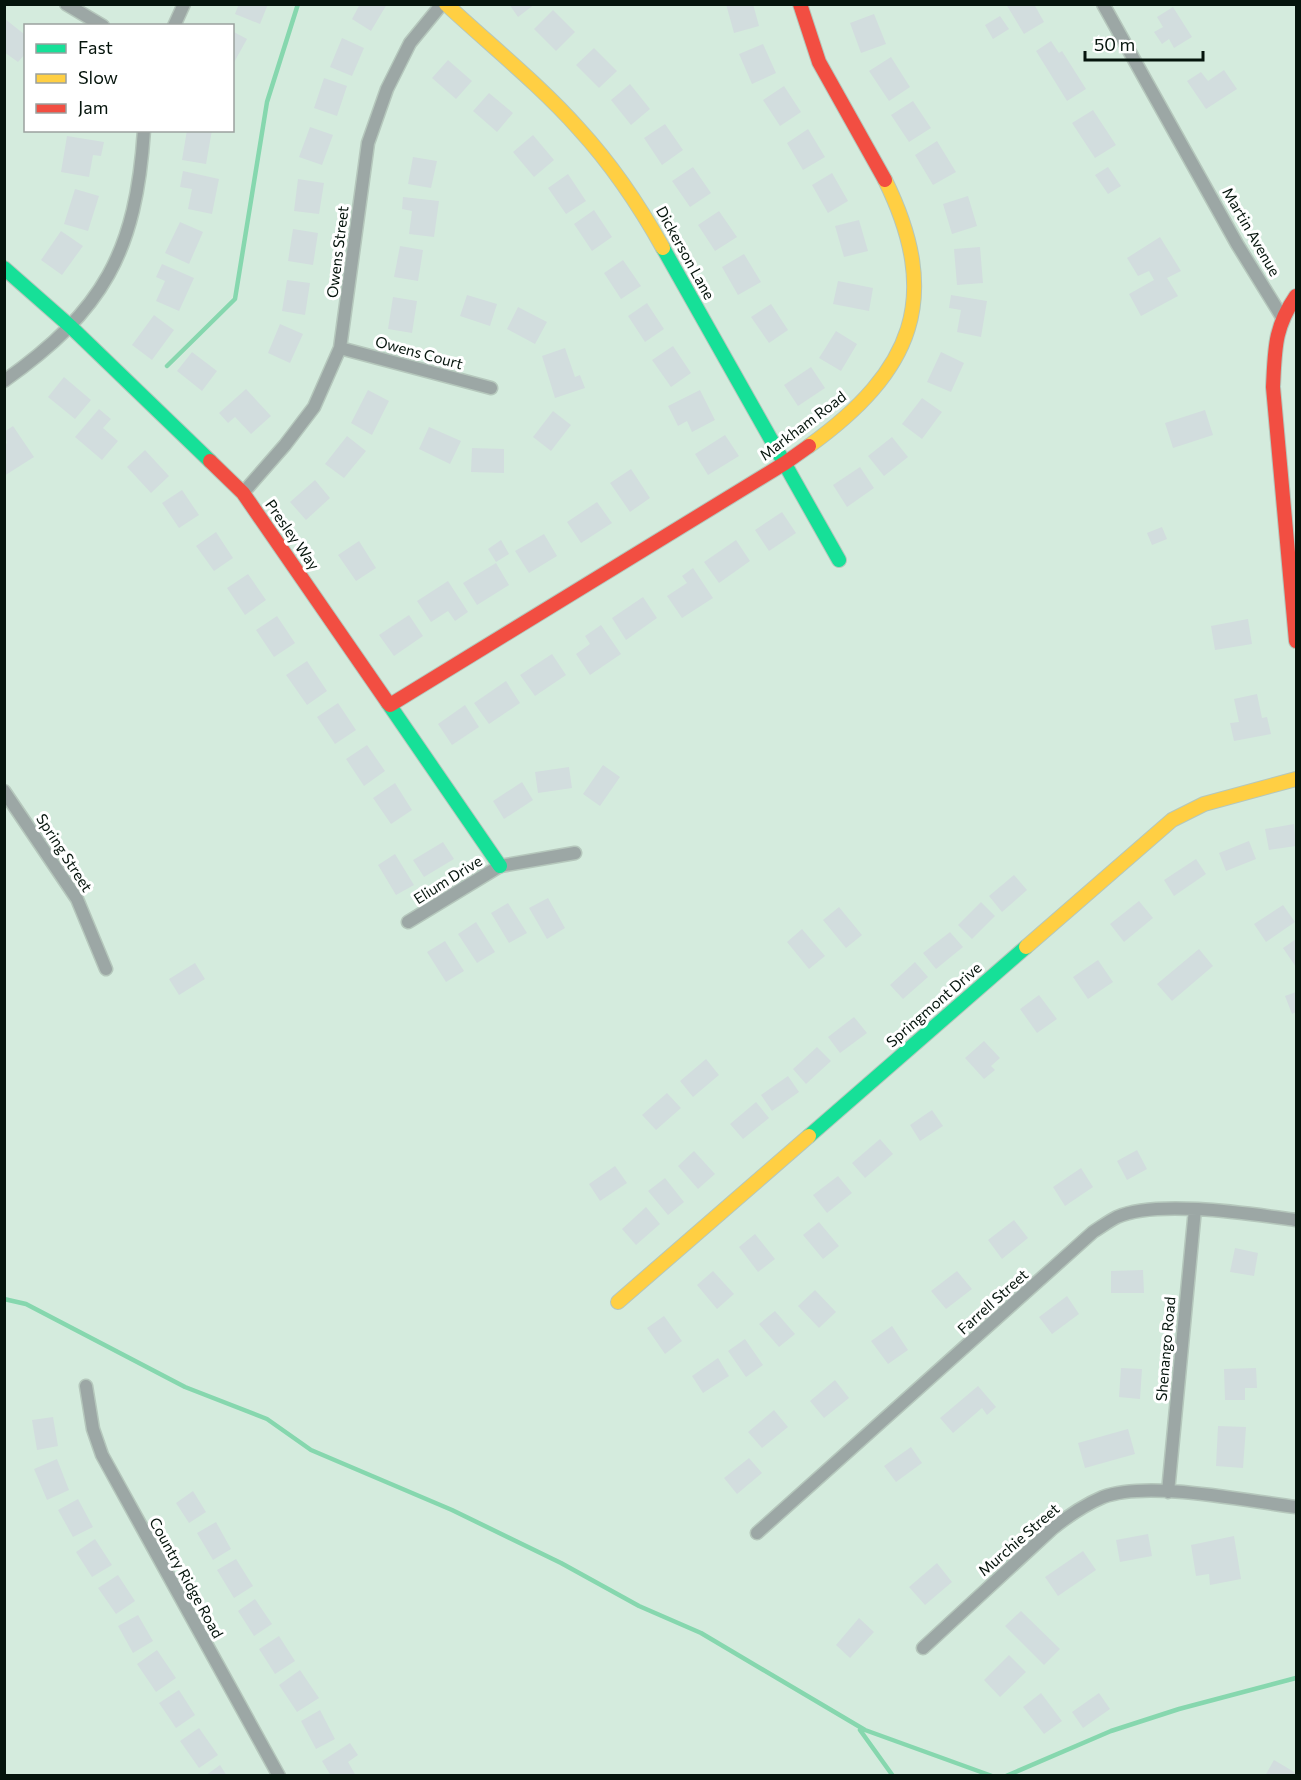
<svg xmlns="http://www.w3.org/2000/svg" width="1301" height="1780" font-family="Commissioner,sans-serif">
	<style>
		.lines { fill: none; stroke-linecap: round; stroke-linejoin: round }
		.stream { stroke: #86d7ae; stroke-width: 4.5 }
		.building { fill: #d2ddde }
		.street-casing { stroke: #b5c7bc; stroke-width: 15 }
		.fast-casing { stroke: #b5c7bc; stroke-width: 16 }
		.slow-casing { stroke: #b5c7bc; stroke-width: 16 }
		.jam-casing { stroke: #b5c7bc; stroke-width: 16 }
		.street { stroke: #9ca7a5; stroke-width: 12 }
		.fast { stroke: #16e098; stroke-width: 14 }
		.slow { stroke: #ffcf43; stroke-width: 14 }
		.jam { stroke: #f24e42; stroke-width: 14 }
		.labels { text-anchor: middle; stroke-width: 6; stroke-linejoin: round; paint-order: stroke }
		.street-label { font-size: 15px; fill: #05140c; stroke: #fff }
	</style>
	<rect width="100%" height="100%" fill="#d4ebdd"/>
	<g class="lines">
		<path class="stream" d="M167,366L235,299L267,102L298,4
			M4,1299L26,1304L185,1387L267,1419L311,1450L452,1510L561,1563L639,1606L701,1633L865,1730L992,1776
			M860,1730L893,1776
			M1006,1776L1111,1731L1179,1709L1296,1678"/>
	</g>
	<path class="building" d="M239,4H268L260,24L235,14Z
		M360,4H387L371,31L352,19Z
		M509,4H535L518,17Z
		M726,4H753L759,26L734,33Z
		M1006,4H1034L1044,22L1024,34Z
		M1173,7L1192,37L1174,48L1169,39L1162,44L1154,32L1163,27L1157,17Z
		M553,10L575,32L556,51L534,29Z
		M874,14L886,44L861,53L850,23Z
		M1000,16L1009,29L993,39L985,25Z
		M5,19L24,34L26,31V53L18,62L4,52Z
		M232,31L247,39L232,66Z
		M342,38L364,48L352,76L330,67Z
		M1051,41L1059,53L1062,51L1086,89L1067,101L1036,51Z
		M763,44L776,73L752,84L739,54Z
		M594,48L617,71L599,88L576,65Z
		M891,57L910,87L889,101L869,71Z
		M448,60L472,81L456,99L432,78Z
		M1224,70L1237,89L1206,109L1187,81L1201,72L1208,81Z
		M324,78L347,86L337,116L314,108Z
		M630,84L650,109L631,125L611,100Z
		M784,86L801,112L780,126L763,100Z
		M489,93L513,113L497,132L473,111Z
		M913,101L931,128L909,142L891,115Z
		M1093,110L1116,145L1095,158L1072,123Z
		M665,124L683,150L662,165L644,138Z
		M310,127L333,135L322,165L299,157Z
		M808,129L825,157L803,170L787,143Z
		M187,130H212L206,164L182,160Z
		M533,135L554,160L534,177L513,152Z
		M67,136L104,142L101,156L93,155L89,177L61,172Z
		M937,141L956,172L933,185L915,155Z
		M413,157L437,161L431,188L408,184Z
		M693,167L711,193L690,207L672,181Z
		M1108,167L1121,186L1108,194L1095,175Z
		M183,171L219,179L212,214L188,209L192,189L180,187Z
		M832,173L848,201L828,213L812,185Z
		M568,174L586,201L566,214L548,188Z
		M298,179L324,183L319,214L294,211Z
		M75,189L99,196L88,231L64,224Z
		M968,196L977,226L952,234L943,204Z
		M403,197L439,201L434,237L409,234L412,211L402,209Z
		M594,210L612,237L592,251L574,224Z
		M719,211L737,237L715,251L698,225Z
		M859,220L868,251L844,257L835,226Z
		M180,222L203,232L189,264L165,253Z
		M293,229L318,233L313,265L288,261Z
		M61,231L83,246L62,275L41,260Z
		M1160,237L1181,271L1167,278L1178,296L1141,316L1129,294L1154,280L1149,271L1138,276L1127,258Z
		M400,246L423,250L418,281L394,277Z
		M980,247L983,283L957,285L954,249Z
		M744,254L761,282L738,295L722,267Z
		M623,260L641,286L621,299L604,273Z
		M162,264L194,278L179,311L156,301L165,281L156,277Z
		M287,280L310,283L305,315L282,311Z
		M838,281L873,288L869,311L833,304Z
		M467,295L497,304L490,326L460,316Z
		M951,295L987,301L981,337L957,332L961,310L949,308Z
		M393,297L417,301L412,333L388,329Z
		M647,303L664,329L645,342L628,316Z
		M771,304L788,330L769,343L751,317Z
		M518,307L547,322L535,344L507,329Z
		M154,315L174,330L152,360L132,345Z
		M280,324L303,334L290,363L268,353Z
		M836,331L857,344L841,371L819,358Z
		M673,346L691,373L671,387L652,360Z
		M565,348L575,377L580,375L585,388L555,398L542,356Z
		M192,352L217,371L202,391L177,371Z
		M941,352L964,363L951,392L927,382Z
		M811,367L825,388L798,406L784,385Z
		M64,377L91,400L75,419L48,397Z
		M246,389L271,416L251,434L235,417L228,423L219,413Z
		M368,390L389,401L372,435L351,423Z
		M700,390L715,420L692,432L687,421L678,426L668,406Z
		M922,398L942,412L922,439L902,424Z
		M99,409L111,419L103,428L118,441L102,460L75,437Z
		M1205,410L1213,435L1173,448L1165,423Z
		M553,411L571,425L551,451L533,437Z
		M13,426L34,457L4,476V445L7,443L4,432Z
		M429,427L461,441L450,464L419,449Z
		M725,435L739,456L708,475L695,454Z
		M347,436L366,451L344,478L325,464Z
		M892,437L908,457L884,476L868,456Z
		M472,448L504,449V473L471,472Z
		M145,450L169,476L151,493L127,467Z
		M860,467L874,488L847,507L833,485Z
		M631,469L650,498L630,512L610,483Z
		M315,480L330,498L306,520L290,502Z
		M182,490L199,515L179,528L162,503Z
		M597,502L612,523L581,543L567,522Z
		M782,512L796,533L769,551L755,530Z
		M1162,527L1167,539L1152,545L1147,533Z
		M216,532L233,558L214,571L196,546Z
		M544,534L557,556L529,573L515,551Z
		M501,540L509,554L496,562L488,549Z
		M736,540L750,561L719,583L704,562Z
		M359,541L376,568L356,581L338,555Z
		M496,563L509,585L477,605L463,583Z
		M693,568L713,598L682,618L667,596L687,583L682,576Z
		M248,574L266,600L245,615L227,588Z
		M448,581L468,612L455,621L448,611L431,622L417,601Z
		M643,597L657,618L626,640L612,618Z
		M409,615L423,636L394,656L379,635Z
		M277,616L295,643L274,657L256,630Z
		M1248,619L1252,644L1215,650L1211,626Z
		M601,625L621,654L590,675L576,654L590,644L585,636Z
		M552,654L566,675L535,696L520,675Z
		M307,661L327,691L307,705L286,675Z
		M506,681L520,703L489,724L474,703Z
		M1257,694L1262,718L1267,717L1271,734L1234,741L1230,723L1239,722L1234,699Z
		M338,703L356,730L335,744L317,717Z
		M465,705L479,727L452,745L438,724Z
		M367,745L385,771L364,786L346,759Z
		M603,765L620,777L600,806L583,794Z
		M569,767L572,788L538,793L535,772Z
		M522,782L533,800L504,819L493,801Z
		M395,783L412,810L391,824L373,798Z
		M1294,824L1296,846L1269,850L1265,829Z
		M1249,841L1256,859L1226,871L1219,853Z
		M443,842L454,859L424,877L413,860Z
		M395,854L414,885L396,895L378,865Z
		M1196,859L1206,874L1174,896L1164,880Z
		M1014,875L1027,890L1002,912L989,896Z
		M548,898L565,928L547,939L529,908Z
		M1139,901L1153,918L1124,942L1110,924Z
		M981,902L995,916L972,939L958,925Z
		M508,903L527,933L509,943L491,913Z
		M1283,905L1295,922L1266,942L1254,924Z
		M839,907L862,935L846,948L823,920Z
		M476,922L495,952L477,963L458,934Z
		M802,929L825,956L809,969L787,942Z
		M950,932L963,947L936,969L923,953Z
		M1296,939V967L1283,948Z
		M445,941L464,971L446,982L427,952Z
		M1199,949L1213,966L1172,1001L1157,984Z
		M1098,960L1113,982L1088,999L1073,977Z
		M915,962L928,977L903,999L890,985Z
		M195,963L205,979L179,995L169,979Z
		M1296,992V1012L1292,1014L1285,996Z
		M1039,995L1057,1019L1037,1033L1020,1009Z
		M854,1017L867,1033L840,1053L828,1037Z
		M984,1041L1000,1058L991,1066L995,1070L984,1079L965,1058Z
		M817,1047L831,1061L806,1084L793,1069Z
		M706,1059L719,1075L693,1097L680,1081Z
		M788,1076L799,1092L772,1111L761,1095Z
		M667,1093L681,1108L656,1130L642,1115Z
		M756,1102L769,1118L743,1139L730,1124Z
		M932,1110L943,1126L920,1141L910,1125Z
		M880,1139L893,1154L865,1178L852,1163Z
		M1137,1150L1147,1169L1127,1180L1117,1161Z
		M694,1151L715,1174L698,1189L678,1166Z
		M615,1166L627,1183L600,1201L589,1184Z
		M1081,1168L1093,1187L1065,1206L1053,1187Z
		M838,1176L852,1193L827,1213L813,1195Z
		M665,1178L684,1202L668,1215L648,1191Z
		M646,1207L660,1224L636,1245L622,1229Z
		M1014,1220L1028,1238L1002,1259L988,1240Z
		M819,1222L839,1246L823,1259L803,1235Z
		M755,1234L775,1259L758,1272L739,1247Z
		M1235,1248L1258,1253L1254,1276L1230,1272Z
		M1143,1270L1144,1293H1111V1271Z
		M713,1271L734,1294L717,1309L697,1285Z
		M957,1271L972,1289L946,1309L931,1291Z
		M815,1290L836,1312L819,1328L798,1306Z
		M1067,1296L1079,1314L1052,1334L1039,1317Z
		M775,1311L795,1334L779,1347L759,1324Z
		M664,1316L682,1341L665,1354L647,1328Z
		M892,1326L908,1350L888,1364L871,1341Z
		M745,1339L763,1365L746,1377L728,1351Z
		M718,1358L729,1376L703,1393L692,1376Z
		M1121,1368L1142,1369L1140,1399L1119,1397Z
		M1256,1368L1257,1388H1245V1400H1225L1224,1369Z
		M835,1380L849,1398L824,1418L810,1401Z
		M978,1386L996,1407L987,1415L982,1408L953,1433L940,1418Z
		M774,1410L788,1427L762,1448L748,1432Z
		M53,1417L58,1446L37,1450L32,1420Z
		M1218,1426L1246,1427L1243,1468L1216,1466Z
		M1128,1429L1135,1454L1085,1468L1078,1443Z
		M911,1447L922,1463L896,1482L884,1466Z
		M749,1458L762,1473L737,1494L724,1478Z
		M57,1459L69,1490L47,1500L34,1469Z
		M193,1491L206,1512L189,1523L176,1503Z
		M78,1499L93,1527L73,1537L58,1510Z
		M216,1522L231,1549L213,1560L197,1533Z
		M1148,1534L1152,1556L1120,1562L1116,1540Z
		M1234,1536L1241,1579L1210,1585L1209,1574L1196,1576L1191,1545Z
		M95,1539L112,1565L92,1577L76,1552Z
		M1083,1551L1096,1570L1058,1596L1045,1577Z
		M236,1559L253,1586L234,1598L217,1570Z
		M937,1563L952,1582L925,1605L909,1587Z
		M118,1575L135,1601L116,1614L98,1588Z
		M255,1599L272,1624L254,1636L238,1611Z
		M1021,1611L1060,1649L1044,1665L1005,1626Z
		M138,1615L153,1641L133,1653L118,1626Z
		M859,1618L874,1632L850,1658L836,1645Z
		M279,1636L295,1661L275,1674L259,1649Z
		M157,1650L176,1678L156,1692L137,1664Z
		M1009,1655L1026,1672L1000,1697L984,1680Z
		M300,1670L319,1698L297,1712L279,1685Z
		M179,1690L195,1715L176,1728L159,1703Z
		M1041,1693L1062,1721L1044,1734L1023,1707Z
		M1099,1693L1110,1709L1083,1728L1072,1712Z
		M320,1710L335,1739L316,1749L301,1721Z
		M199,1728L218,1755L199,1768L180,1741Z
		M350,1743L358,1755L348,1762L356,1776H331L322,1761Z
		M1274,1760L1296,1773V1776H1265Z
		M220,1765L227,1776H205Z"/>
	<g class="lines">
		<g class="street-casing">
			<path id="street" d="M66,4L103,26
				M1103,4L1237,244L1282,317
				M174,26L184,4
				M340,348L491,388
				M4,381C104,310 136,252 144,130
				M243,493L285,445L314,407L340,348L368,143L387,89L410,43L442,4
				M4,791L77,899L106,969
				M408,922L500,866L575,853
				M86,1386L93,1429L102,1455L279,1776
				M1168,1492L1195,1209
				M757,1533L1093,1232C1101,1227 1109,1221 1117,1217C1157,1199 1252,1214 1296,1220
				M923,1648L1052,1529C1068,1516 1084,1505 1103,1497C1149,1480 1246,1501 1296,1507"/>
		</g>
		<g class="fast-casing">
			<path id="fast" d="M663,248L839,560
				M4,268L71,327L210,461
				M388,703L500,866
				M809,1136L1026,947"/>
		</g>
		<g class="slow-casing">
			<path id="slow" d="M446,4C489,44 541,86 579,129C612,165 639,205 663,248
				M809,446C913,371 943,298 885,180
				M1026,947L1172,820L1204,804L1296,779
				M618,1302L809,1136"/>
		</g>
		<g class="jam-casing">
			<path id="jam" d="M800,4L819,62L885,180
				M1296,296C1274,328 1275,349 1273,387L1296,641
				M210,461L243,493L388,703
				M390,705L785,463L809,446"/>
		</g>
		<use href="#street" class="street"/>
		<use href="#fast" class="fast"/>
		<use href="#slow" class="slow"/>
		<use href="#jam" class="jam"/>
	</g>
	<g class="labels">
		<g class="street-label">
			<text transform="translate(1251 232) rotate(60)" y="5">Martin Avenue</text>
			<text transform="translate(338 252) rotate(-83)" y="5">Owens Street</text>
			<text transform="translate(685 253) rotate(61)" y="5">Dickerson Lane</text>
			<text transform="translate(419 353) rotate(15)" y="5">Owens Court</text>
			<text transform="translate(803 426) rotate(-37)" y="5">Markham Road</text>
			<text transform="translate(292 535) rotate(55)" y="5">Presley Way</text>
			<text transform="translate(64 853) rotate(57)" y="5">Spring Street</text>
			<text transform="translate(448 880) rotate(-32)" y="5">Elium Drive</text>
			<text transform="translate(934 1005) rotate(-41)" y="5">Springmont Drive</text>
			<text transform="translate(993 1302) rotate(-42)" y="5">Farrell Street</text>
			<text transform="translate(1166 1349) rotate(-85)" y="5">Shenango Road</text>
			<text transform="translate(1019 1540) rotate(-41)" y="5">Murchie Street</text>
			<text transform="translate(186 1578) rotate(61)" y="5">Country Ridge Road</text>
		</g>
	</g>
	<rect width="1301" height="1780" fill="none" stroke="#05140c" stroke-width="12"/>
	<rect x="24" y="24" width="210" height="108" fill="#ffffff" stroke="#9ba19e" stroke-width="1.5"/>
	<rect x="36" y="44" width="30" height="9" fill="#16e098" stroke="#9ba19e" stroke-width="1.5"/>
	<text x="78" y="54" font-size="18" fill="#05140c">Fast</text>
	<rect x="36" y="74" width="30" height="9" fill="#ffcf43" stroke="#9ba19e" stroke-width="1.5"/>
	<text x="78" y="84" font-size="18" fill="#05140c">Slow</text>
	<rect x="36" y="104" width="30" height="9" fill="#f24e42" stroke="#9ba19e" stroke-width="1.5"/>
	<text x="78" y="114" font-size="18" fill="#05140c">Jam</text>
	<path d="M1085 51v9h118v-9" fill="none" stroke="#05140c" stroke-width="3"/>
	<text x="1094" y="51" font-size="18" fill="#05140c" stroke="#ffffff" stroke-width="4.5" paint-order="stroke">50 m</text>
</svg>
